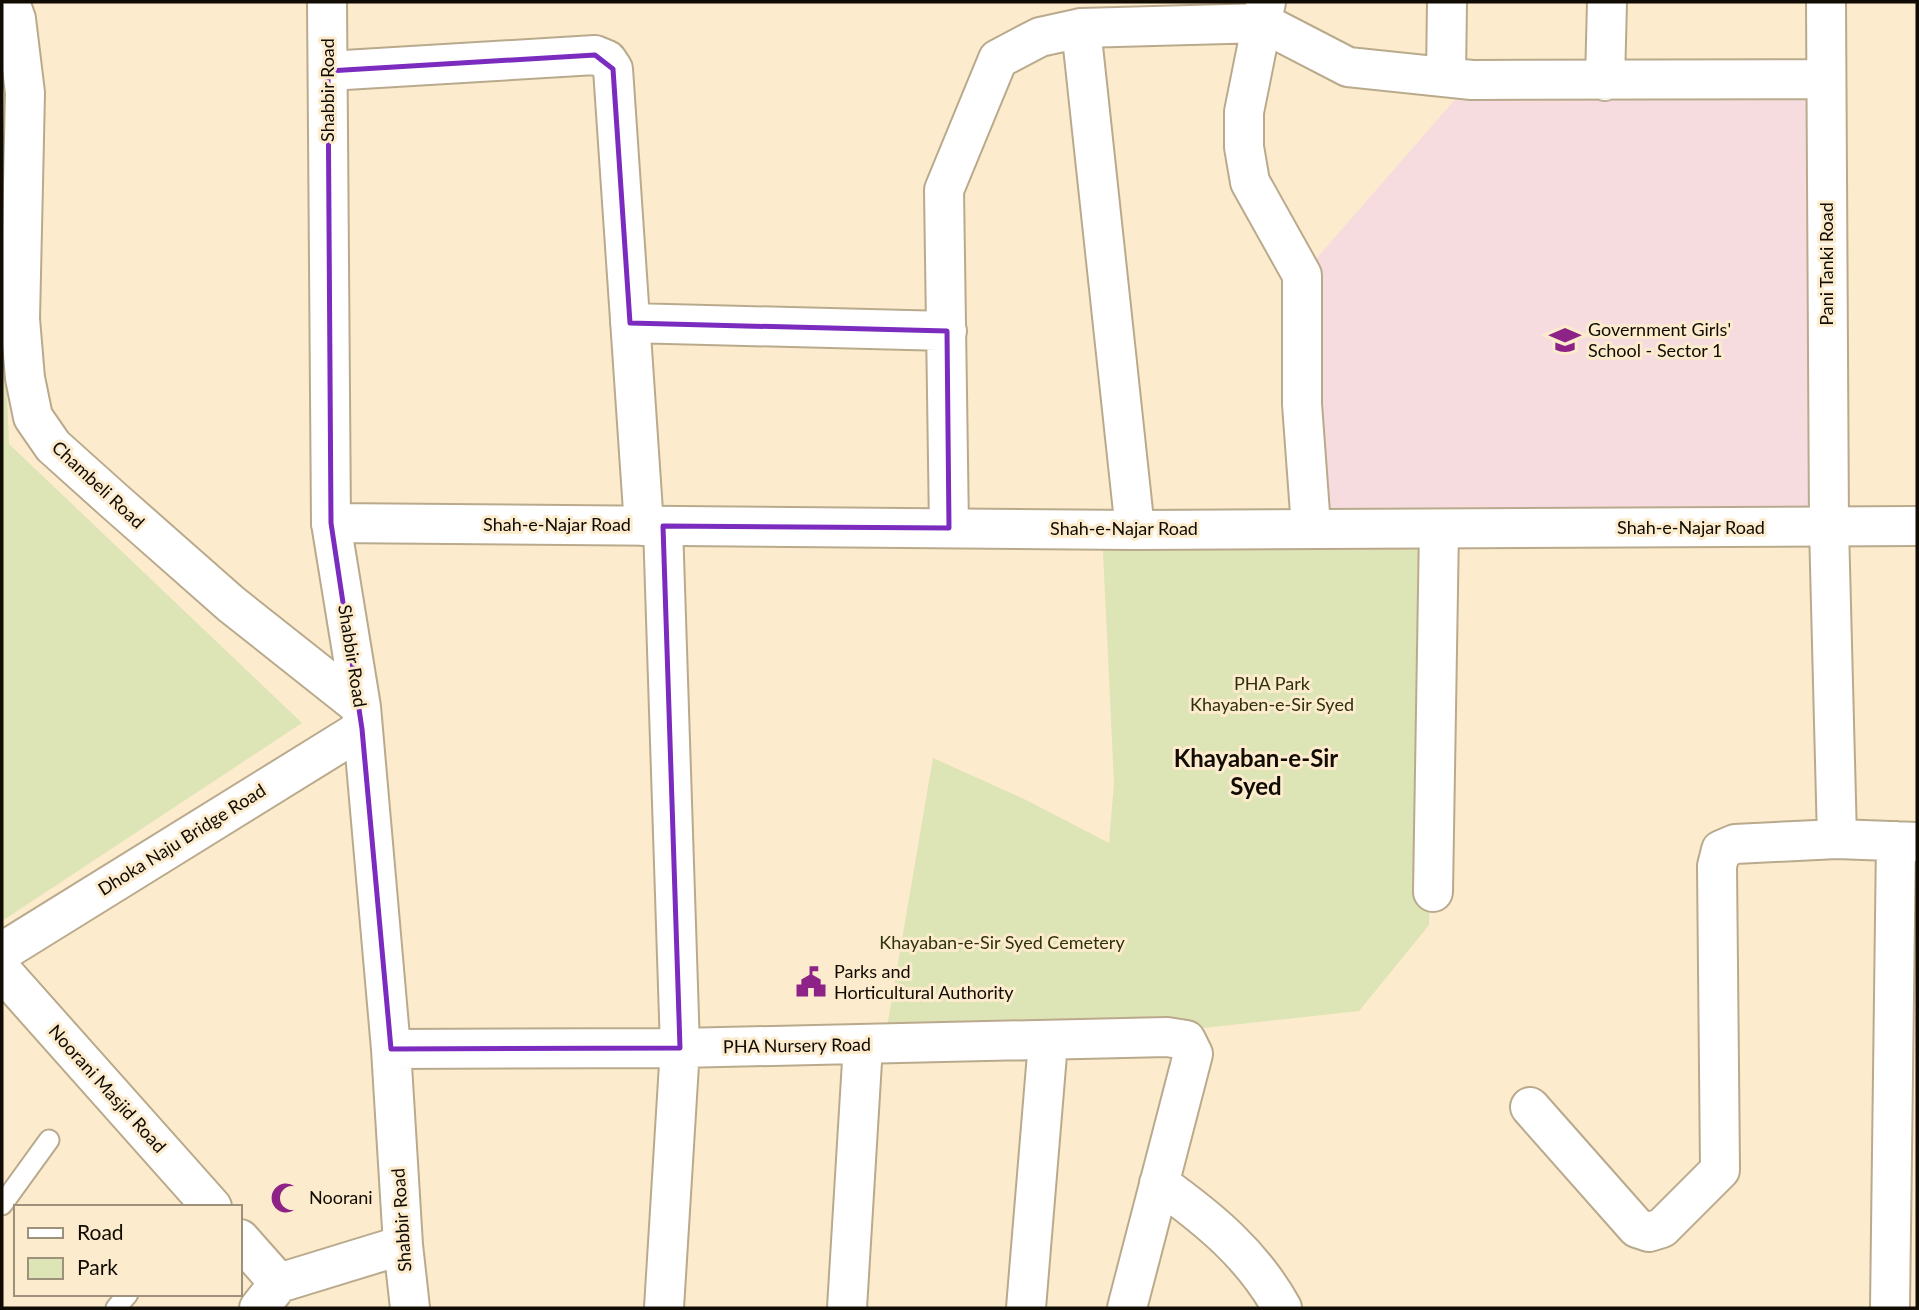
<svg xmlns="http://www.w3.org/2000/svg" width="1919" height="1310" font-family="Lato,sans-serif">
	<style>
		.education { fill: #f6dcdf }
		.green { fill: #dde4b6 }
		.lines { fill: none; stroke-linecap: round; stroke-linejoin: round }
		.lane-casing { stroke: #baaa8d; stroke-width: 23 }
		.street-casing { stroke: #baaa8d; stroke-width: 42 }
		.secondary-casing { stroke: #baaa8d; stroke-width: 42 }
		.lane { stroke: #fff; stroke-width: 19 }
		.street { stroke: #fff; stroke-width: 38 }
		.secondary { stroke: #fff; stroke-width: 38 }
		.marked { fill: none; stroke: #7b2cbf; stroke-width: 5; stroke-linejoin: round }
		.labels { text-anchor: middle; stroke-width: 6; stroke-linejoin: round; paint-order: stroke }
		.street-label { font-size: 18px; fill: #100b03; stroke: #fcebcc }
		.poi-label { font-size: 18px; fill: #100b03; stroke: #fcebcc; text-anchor: start }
		.park-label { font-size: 18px; fill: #2d310c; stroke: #fcebcc }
		.district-label { font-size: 24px; font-weight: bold; fill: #100b03; stroke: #fcebcc }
	</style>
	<rect width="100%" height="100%" fill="#fcebcc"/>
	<path class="education" d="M1826,79L1829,527H1311L1302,275L1472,80Z"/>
	<path class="green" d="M2,286L9,444L302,723L2,921Z
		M1439,529L1429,925L1359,1011L1094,1040L884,1045L933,758L1024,799L1109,843L1114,783L1102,530Z"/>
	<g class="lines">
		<g class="lane-casing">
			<path id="lane" d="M2,1205L49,1140
				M116,1308L128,1294"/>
		</g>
		<g class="street-casing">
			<path id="street" d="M10,2L16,19L25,93L20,319L25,378L33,417L53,446L112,499L231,604L361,707
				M1266,2L1244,112V147L1250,182L1302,275V404L1311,527
				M1826,2L1829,527L1837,839
				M1081,28L1135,530
				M328,71L595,55L607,60L613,69L644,526
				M1446,77L1447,2
				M1605,81L1607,2
				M630,323L947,331
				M331,523L361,707L391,1049L403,1245L410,1308
				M663,526L680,1048L664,1308
				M949,528L944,190L998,59L1040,37L1081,28L1263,23L1348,67L1472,80L1826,79
				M1433,892L1439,529
				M2,952L362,729
				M2,971L212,1207
				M391,1049L680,1048L1167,1037L1186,1040L1193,1054L1127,1308
				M1530,1107L1637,1228L1649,1232L1662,1228L1720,1170L1717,866L1721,850L1735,844L1837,839L1917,842
				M1159,1183C1209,1219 1252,1254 1282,1308
				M240,1239L279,1283L403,1245
				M259,1308L279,1283
				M847,1308L863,1045
				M1026,1308L1048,1042
				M1890,1308L1896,841"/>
		</g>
		<g class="secondary-casing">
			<path id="secondary" d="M327,2L331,523L1135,530L1917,526"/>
		</g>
		<use href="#lane" class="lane"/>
		<use href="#street" class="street"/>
		<use href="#secondary" class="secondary"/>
	</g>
	<path class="marked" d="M595,55L613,69L630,323L947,331L949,528L663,526L680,1048L391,1049L362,729L331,523L328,71Z"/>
	<defs>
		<g id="school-bare" transform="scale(2.415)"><path d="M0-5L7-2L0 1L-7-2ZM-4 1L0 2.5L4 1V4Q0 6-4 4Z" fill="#8d2387" stroke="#fcebcc" stroke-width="2.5" paint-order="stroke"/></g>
		<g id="civic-bare" transform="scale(2.415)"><path d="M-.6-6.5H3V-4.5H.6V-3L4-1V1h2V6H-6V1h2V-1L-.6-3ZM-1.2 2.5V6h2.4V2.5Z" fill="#8d2387" stroke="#fcebcc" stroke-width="2.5" paint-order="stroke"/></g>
		<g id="mosque-bare" transform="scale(2.415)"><path d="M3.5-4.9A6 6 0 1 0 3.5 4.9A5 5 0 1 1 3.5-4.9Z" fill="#8d2387" stroke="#fcebcc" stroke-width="2.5" paint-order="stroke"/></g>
	</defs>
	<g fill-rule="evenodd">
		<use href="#school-bare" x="1565" y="340"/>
		<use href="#civic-bare" x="811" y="982"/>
		<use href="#mosque-bare" x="286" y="1198"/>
	</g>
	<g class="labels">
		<g class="street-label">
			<text transform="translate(328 90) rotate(-90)" y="6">Shabbir Road</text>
			<text transform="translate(1827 264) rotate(-90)" y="6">Pani Tanki Road</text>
			<text transform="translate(98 485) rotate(43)" y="6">Chambeli Road</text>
			<text x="557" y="531">Shah-e-Najar Road</text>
			<text x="1691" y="534">Shah-e-Najar Road</text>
			<text x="1124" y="535">Shah-e-Najar Road</text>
			<text transform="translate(352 656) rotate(81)" y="6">Shabbir Road</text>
			<text transform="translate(182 840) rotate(-32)" y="6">Dhoka Naju Bridge Road</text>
			<text transform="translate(797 1046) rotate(-1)" y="6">PHA Nursery Road</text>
			<text transform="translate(107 1089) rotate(48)" y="6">Noorani Masjid Road</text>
			<text transform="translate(402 1220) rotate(-94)" y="6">Shabbir Road</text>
		</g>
		<g class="poi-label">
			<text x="1588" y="336">Government Girls'<tspan x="1588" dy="21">School - Sector 1</tspan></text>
			<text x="834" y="978">Parks and<tspan x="834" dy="21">Horticultural Authority</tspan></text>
			<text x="309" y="1204">Noorani</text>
		</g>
		<g class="park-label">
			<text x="1272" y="690">PHA Park<tspan x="1272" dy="21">Khayaben-e-Sir Syed</tspan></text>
			<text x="1002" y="949">Khayaban-e-Sir Syed Cemetery</text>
		</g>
		<g class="district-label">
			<text x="1256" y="767">Khayaban-e-Sir<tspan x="1256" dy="28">Syed</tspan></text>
		</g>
	</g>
	<rect width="1919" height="1310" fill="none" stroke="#100b03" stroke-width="7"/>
	<rect x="14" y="1205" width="228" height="91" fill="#fcebcc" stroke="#9e917c" stroke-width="2"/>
	<rect x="28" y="1228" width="35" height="10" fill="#ffffff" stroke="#9e917c" stroke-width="2"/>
	<text x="77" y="1240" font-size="21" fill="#100b03">Road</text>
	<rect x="28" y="1258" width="35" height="21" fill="#dde4b6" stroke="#9e917c" stroke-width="2"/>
	<text x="77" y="1275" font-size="21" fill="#100b03">Park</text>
</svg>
